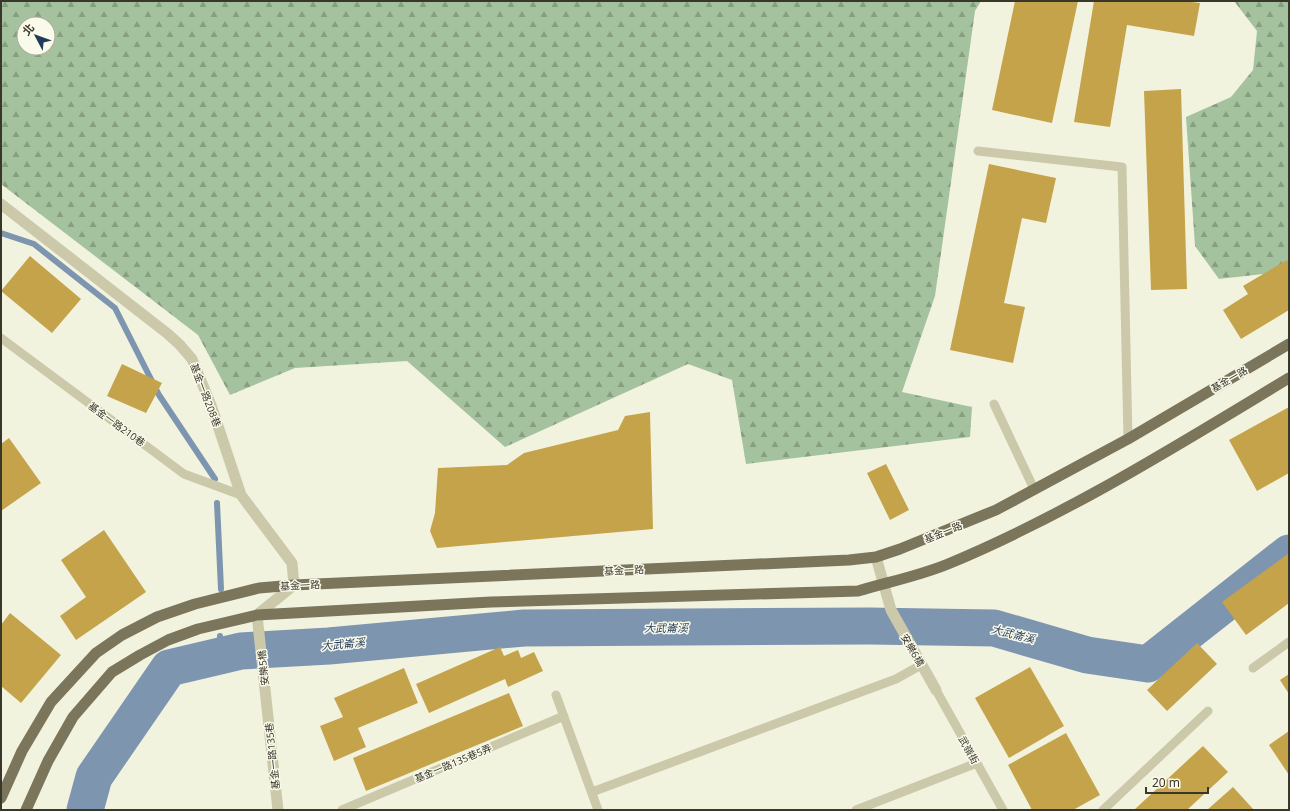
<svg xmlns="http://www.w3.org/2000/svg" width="1290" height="811" font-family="'Noto Sans','Noto Sans TC',sans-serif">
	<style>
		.forest { fill: url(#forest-firs); fill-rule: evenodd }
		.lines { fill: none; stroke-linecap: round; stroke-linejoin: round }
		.stream { stroke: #7e95b0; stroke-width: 6 }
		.river { stroke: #7e95b0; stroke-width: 37 }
		.building { fill: #c5a34a }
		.service { stroke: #cbc9aa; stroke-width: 9 }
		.minor { stroke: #cbc9aa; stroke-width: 11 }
		.primary { stroke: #7a755b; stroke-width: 11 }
		.labels { text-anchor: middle; stroke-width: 3; stroke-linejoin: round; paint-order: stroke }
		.street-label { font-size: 10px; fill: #39362a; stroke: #fafaeb }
		.water-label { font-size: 11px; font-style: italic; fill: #1f3a5a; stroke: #fafaeb }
	</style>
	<defs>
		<pattern id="forest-firs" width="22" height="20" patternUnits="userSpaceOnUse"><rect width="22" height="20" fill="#a5c29e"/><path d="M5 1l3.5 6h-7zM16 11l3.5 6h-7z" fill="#879e81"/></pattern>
	</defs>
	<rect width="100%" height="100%" fill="#f2f3df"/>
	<path class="forest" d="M1,1H981L975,11L935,296L902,392L972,407L970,437L746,464L732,380L688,364L505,447L407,361L295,368L230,395L198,335L1,184ZM24,24H48V48H24Z
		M1234,1H1289V261L1273,273L1219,279L1195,246L1186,117L1231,97L1253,70L1257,31Z"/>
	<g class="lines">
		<path class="stream" d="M1,233L34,244L115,308L159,395L215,479
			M217,503L221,589
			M219,656L220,636"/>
		<path class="river" d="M85,810L94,777L169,668L241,651L329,646L524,628L869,626L994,628L1087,655L1148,664L1289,553"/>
	</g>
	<path class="building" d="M1015,1H1078L1052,123L992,110Z
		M1094,1H1184L1200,3L1194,36L1127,25L1110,127L1074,122Z
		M1181,89L1187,289L1151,290L1144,91Z
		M989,164L1056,178L1046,223L1022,218L1004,303L1025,307L1013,363L950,350Z
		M30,256L81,299L52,333L1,291Z
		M1287,260L1289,263V310L1241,339L1223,310L1248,294L1243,286Z
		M122,364L162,383L146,413L107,396Z
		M1289,407V473L1257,491L1229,440Z
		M650,412L653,529L437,548L430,531L435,513L438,468L507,465L524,453L618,430L625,416Z
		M9,438L41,483L1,511V444Z
		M886,464L909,510L890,520L867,473Z
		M104,530L146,592L76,640L60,616L86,597L61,560Z
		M1289,553V603L1246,635L1222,602Z
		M10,613L61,655L21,703L1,686V625Z
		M1197,643L1217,664L1167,711L1147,690Z
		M500,647L504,656L518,650L521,658L534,652L543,671L508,687L505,679L429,713L416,684Z
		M1030,667L1064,726L1009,758L975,698Z
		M404,668L418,703L358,728L366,747L334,761L320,726L343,717L334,698Z
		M1289,674V694L1280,680Z
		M509,693L523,726L366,791L353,758Z
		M1289,731V775L1269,745Z
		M1066,733L1100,795L1073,810H1032L1008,765Z
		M1203,746L1228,772L1187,810H1134Z
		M1233,787L1254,810H1207Z"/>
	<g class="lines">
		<path class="service" d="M978,151L1122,167L1128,439
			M1,338L184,474L241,495
			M994,404L1034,489
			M1253,668L1289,642
			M936,690L1003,810
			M556,695L598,810
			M592,792L896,679L921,665
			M342,810L564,716
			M856,810L977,763
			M1103,810L1208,711"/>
		<path class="minor" d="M1,204L168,334L180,345L192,359L211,405L241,495L292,563L294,585L257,615L278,810
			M876,557L891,610L936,690"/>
		<path class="primary" d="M1,798L22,751L51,702L96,653L122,635L157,617L195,604L259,588L294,585L849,560L876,557L900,549L996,510L1128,439L1289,344
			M26,810L48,761L73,717L112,672L140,655L168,640L198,629L257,615L491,602L858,591C888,582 919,576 948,564C1068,514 1178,445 1289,378"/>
	</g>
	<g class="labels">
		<g class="street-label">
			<text transform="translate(1229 379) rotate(-30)" y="4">基金一路</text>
			<text transform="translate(206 395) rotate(69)" y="4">基金一路208巷</text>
			<text transform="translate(117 424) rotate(36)" y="4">基金一路210巷</text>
			<text transform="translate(943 532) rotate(-22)" y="4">基金一路</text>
			<text transform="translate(624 570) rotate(-3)" y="4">基金一路</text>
			<text transform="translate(300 585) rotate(-3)" y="4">基金一路</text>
			<text transform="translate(913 650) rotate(60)" y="4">安樂6橋</text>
			<text transform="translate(263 668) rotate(-96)" y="4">安樂5橋</text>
			<text transform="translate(969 750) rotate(61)" y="4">武嶺街</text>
			<text transform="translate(272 756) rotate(-96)" y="4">基金一路135巷</text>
			<text transform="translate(453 763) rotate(-23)" y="4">基金一路135巷5弄</text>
		</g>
		<g class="water-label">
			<text x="666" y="632">大武崙溪</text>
			<text transform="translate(1013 634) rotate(14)" y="4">大武崙溪</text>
			<text transform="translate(343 644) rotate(-5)" y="4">大武崙溪</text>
		</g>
	</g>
	<rect width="1290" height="811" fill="none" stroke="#39362a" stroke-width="4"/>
	<g transform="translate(36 36) rotate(311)"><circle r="19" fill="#fafaeb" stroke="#adac9e"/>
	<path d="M0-3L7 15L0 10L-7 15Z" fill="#1f3a5a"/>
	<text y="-6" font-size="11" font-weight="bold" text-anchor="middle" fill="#39362a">北</text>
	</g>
	<path d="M1146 787v6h62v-6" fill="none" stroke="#39362a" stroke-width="2"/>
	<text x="1152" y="787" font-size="12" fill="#39362a" stroke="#fafaeb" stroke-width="3" paint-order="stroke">20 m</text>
</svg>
